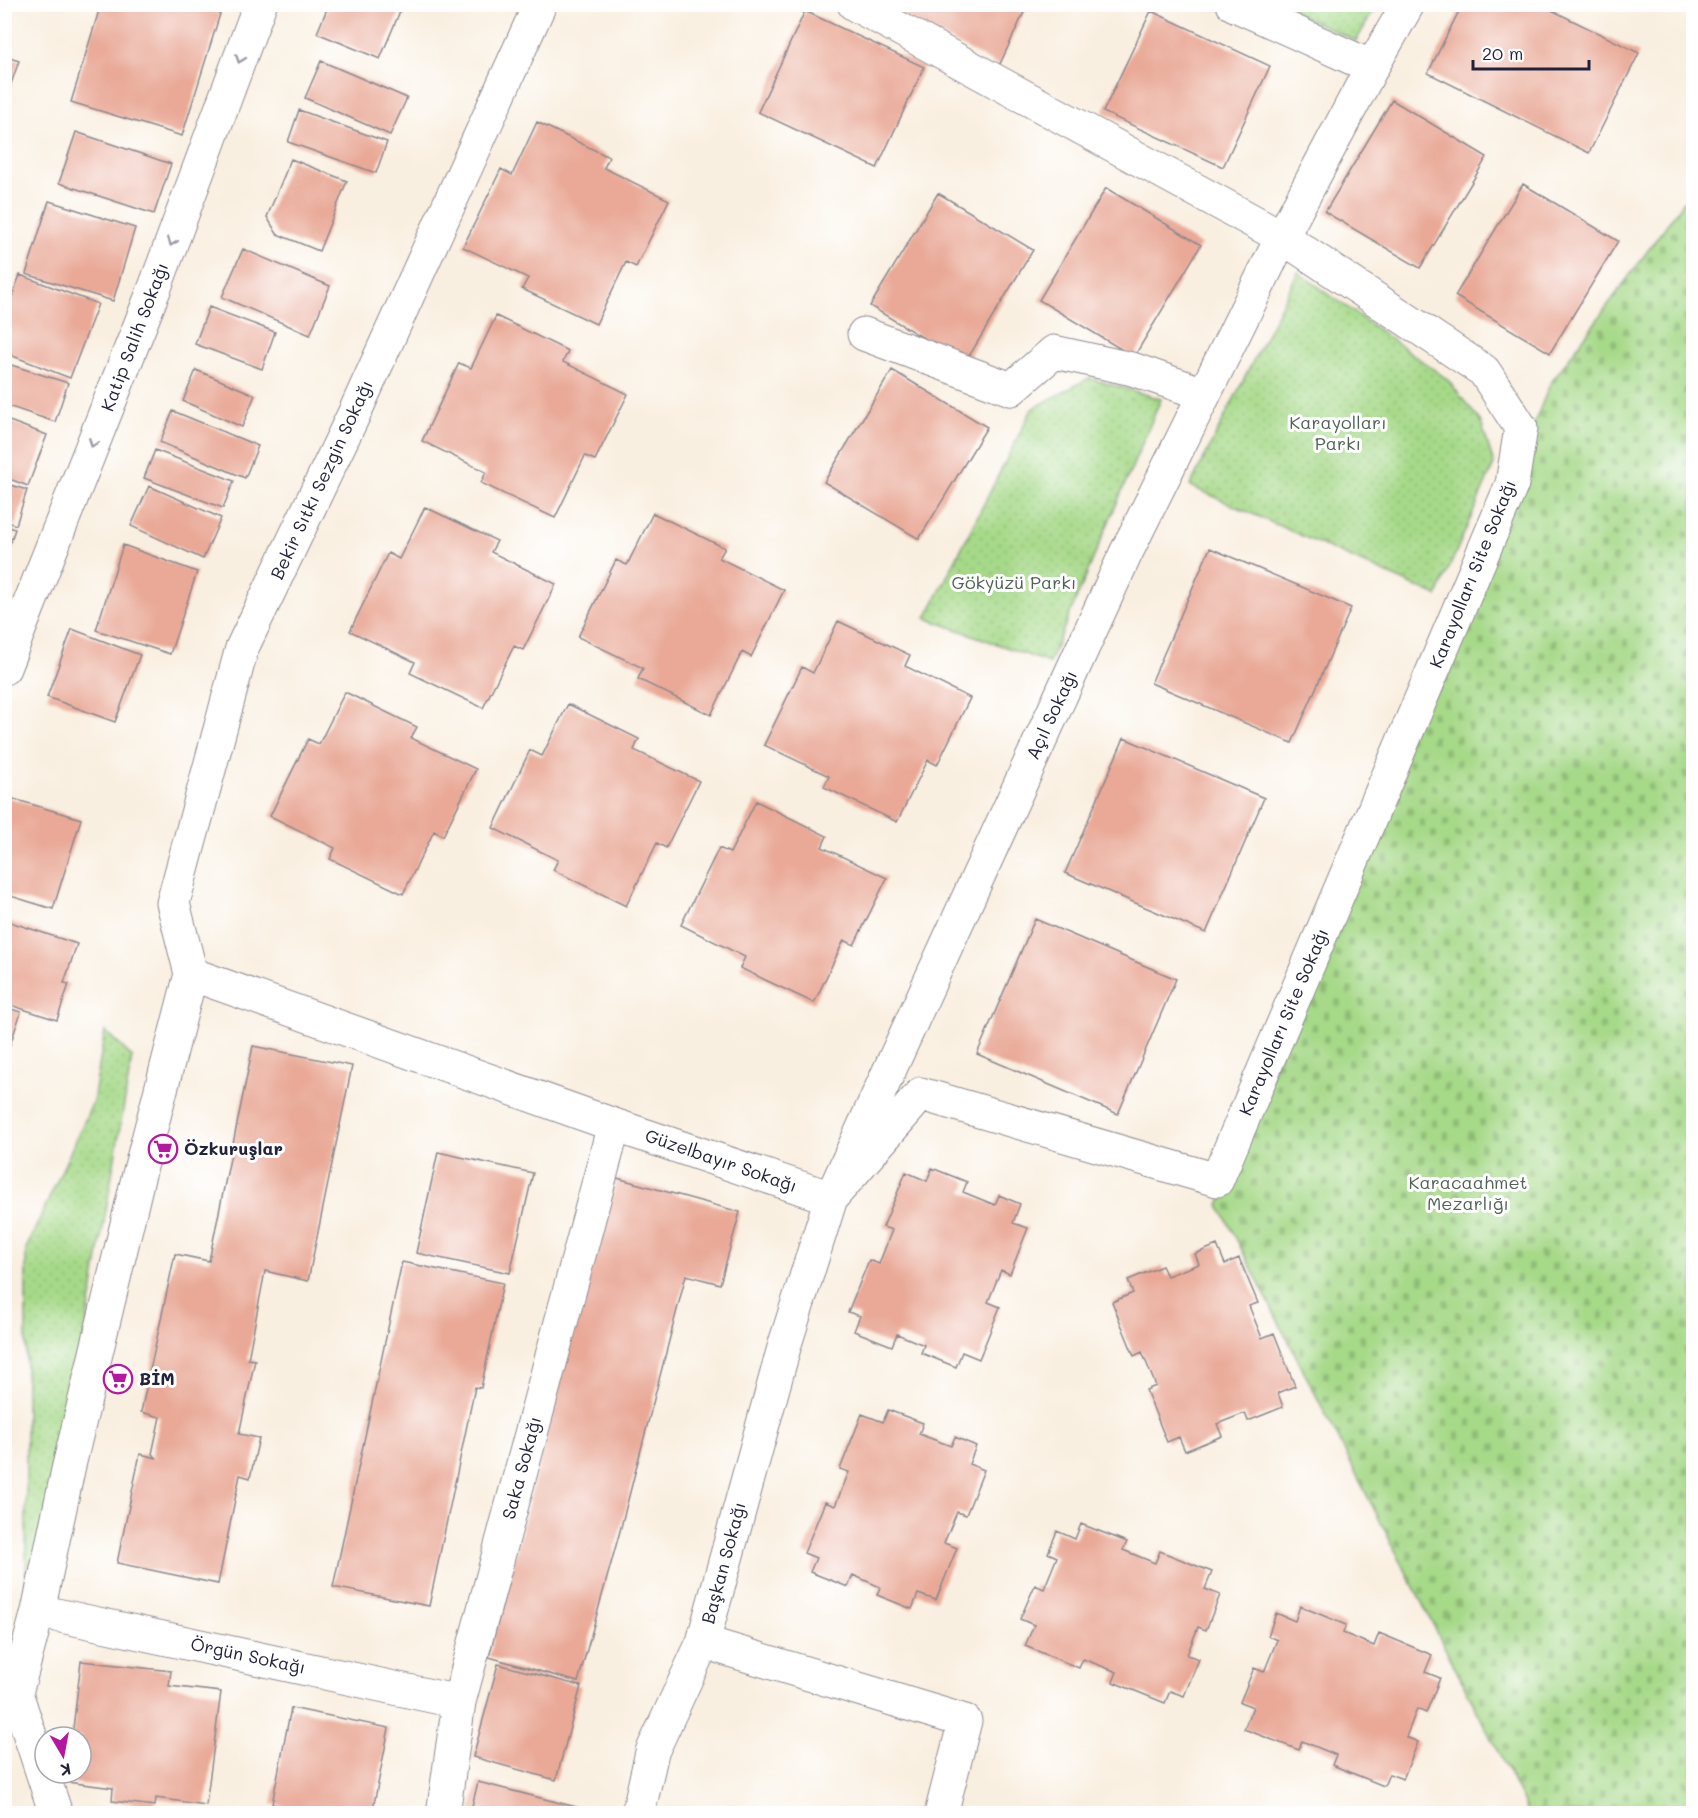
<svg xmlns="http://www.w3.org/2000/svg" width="1698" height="1818" font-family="Mali,sans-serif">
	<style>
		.cemetery { fill: url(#cemetery-stones); stroke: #647e62; stroke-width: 1.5 }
		.park { fill: url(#park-dots); stroke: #647e62; stroke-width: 1.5 }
		.building { fill: #e9a996 }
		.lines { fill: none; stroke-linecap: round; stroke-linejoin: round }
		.minor-casing { stroke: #8e888e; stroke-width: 35 }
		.minor { stroke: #fff; stroke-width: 33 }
		.oneway { stroke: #9c9ca7 }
		.labels { text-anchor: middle; stroke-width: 6; stroke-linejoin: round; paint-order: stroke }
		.street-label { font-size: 18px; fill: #22223b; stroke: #fff }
		.park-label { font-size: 18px; fill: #506256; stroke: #fff }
		.poi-label { font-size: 18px; font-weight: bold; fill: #22223b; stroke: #fff; text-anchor: start }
	</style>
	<defs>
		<pattern id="cemetery-stones" width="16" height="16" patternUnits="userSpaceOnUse" patternTransform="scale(1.5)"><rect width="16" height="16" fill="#a6d988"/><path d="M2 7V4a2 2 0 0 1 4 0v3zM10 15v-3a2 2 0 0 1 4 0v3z" fill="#8fba76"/></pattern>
		<pattern id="park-dots" width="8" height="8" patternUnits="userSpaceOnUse" patternTransform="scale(1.5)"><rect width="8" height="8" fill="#a6d988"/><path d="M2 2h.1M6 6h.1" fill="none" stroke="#8fba76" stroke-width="1.8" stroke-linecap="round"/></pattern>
	</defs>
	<rect width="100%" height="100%" fill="#fff"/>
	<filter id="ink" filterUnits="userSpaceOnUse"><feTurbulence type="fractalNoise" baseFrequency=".0167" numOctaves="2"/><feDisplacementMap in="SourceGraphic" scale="12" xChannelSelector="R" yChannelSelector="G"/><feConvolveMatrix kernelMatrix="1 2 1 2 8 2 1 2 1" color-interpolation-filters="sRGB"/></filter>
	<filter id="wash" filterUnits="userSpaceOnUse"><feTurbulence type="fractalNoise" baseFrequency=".008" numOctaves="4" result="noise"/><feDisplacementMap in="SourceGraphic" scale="24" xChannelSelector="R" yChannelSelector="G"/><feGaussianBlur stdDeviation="1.35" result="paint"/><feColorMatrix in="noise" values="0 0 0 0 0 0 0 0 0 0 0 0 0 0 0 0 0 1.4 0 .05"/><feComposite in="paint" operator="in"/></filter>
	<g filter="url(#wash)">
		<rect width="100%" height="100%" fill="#f9efe0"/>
		<path class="cemetery" d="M1693,189V1813H1527L1523,1801L1219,1205L1550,384Z"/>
		<path class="park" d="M1279,5L1377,4V5L1356,41Z
			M1298,272L1447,379L1481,422L1494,464L1437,596L1190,486Z
			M1089,378L1161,399L1049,663L926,618L1032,409Z
			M105,1031L132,1057L87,1322L26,1608V1249L93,1102Z"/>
		<g id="blocks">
			<path class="building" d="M101,4H190L220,14L182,136L71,102Z
				M329,4H403L380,59L317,33Z
				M882,4H1028L999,66Z
				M1462,5H1541L1639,53L1589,153L1428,73Z
				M805,11L924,67L877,168L758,112Z
				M1151,11L1270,66L1223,167L1103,112Z
				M4,56L19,61L5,101H4Z
				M321,61L407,98L390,135L305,98Z
				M1392,100L1487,157L1420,268L1325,212Z
				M299,110L387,142L376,173L288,142Z
				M537,122L609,157L604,168L669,200L636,267L626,262L596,324L522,289L528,278L463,247L501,169L512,175Z
				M76,132L171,164L154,214L59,183Z
				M291,159L347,181L319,251L277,234L267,217Z
				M1523,184L1618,241L1550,353L1455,296Z
				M1106,188L1201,245L1134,357L1039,300Z
				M938,193L1033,250L965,363L870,306Z
				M49,201L135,228L113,301L26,274Z
				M243,249L330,286L310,335L222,297Z
				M20,275L98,304L70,378L5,353V315Z
				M209,307L275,332L262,369L195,344Z
				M496,316L568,351L563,362L628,394L595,460L585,456L555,518L481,483L486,472L422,441L459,363L471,368Z
				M5,363L68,383L55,422L5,405Z
				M196,370L255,395L242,427L183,401Z
				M892,370L987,427L919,539L824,482Z
				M173,411L258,446L245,478L160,442Z
				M4,419L47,435L28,486L4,477Z
				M155,450L234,481L223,508L144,478Z
				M4,483L27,490L16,525L4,521Z
				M149,486L221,518L203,559L131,526Z
				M425,507L497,541L491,552L556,584L523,650L514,646L483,708L410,673L415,662L350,631L388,553L399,559Z
				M653,513L725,548L719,558L784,590L751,657L742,652L711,715L638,679L643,668L578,637L616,560L627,565Z
				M4,526L15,529L5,559H4Z
				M123,545L197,572L170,654L96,630Z
				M1210,548L1351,608L1292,743L1151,683Z
				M838,621L910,655L905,666L970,698L937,765L928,760L897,822L824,787L829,776L764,745L802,667L813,673Z
				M72,629L140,655L115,722L47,697Z
				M345,692L417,727L411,738L476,769L443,836L434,831L403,894L330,859L335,848L270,816L308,739L319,744Z
				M568,704L639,739L634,750L699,781L666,848L657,843L626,906L553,870L558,860L493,828L530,750L542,756Z
				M1124,738L1264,798L1206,933L1065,873Z
				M7,797L81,819L53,909L4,894V805Z
				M756,801L827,836L822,847L887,878L854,945L844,940L814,1003L740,968L745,957L681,925L719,848L730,853Z
				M1035,919L1176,979L1118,1114L977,1054Z
				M4,920L77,944L64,983L69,984L57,1020L4,1003Z
				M4,1007L21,1012L5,1060H4Z
				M253,1046L352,1066L308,1281L265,1271L248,1359L255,1360L239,1434L259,1438L250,1478L240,1475L218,1584L117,1563L140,1454L157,1458L152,1454L160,1417L141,1412L175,1254L209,1261Z
				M438,1152L533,1173L510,1273L416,1253Z
				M932,1168L967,1182L963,1192L995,1205L999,1195L1020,1204L1013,1223L1028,1228L1010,1274L1001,1270L988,1302L1000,1307L979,1359L962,1352L956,1367L921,1353L924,1345L897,1334L892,1346L854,1331L860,1316L848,1312L869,1260L879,1264L892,1230L883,1227L906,1172L927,1181Z
				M617,1178L740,1212L720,1284L686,1275L620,1531L578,1682L489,1657L566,1358Z
				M1217,1245L1225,1264L1239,1258L1258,1303L1249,1306L1262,1338L1274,1333L1295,1386L1278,1393L1283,1407L1248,1421L1245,1413L1217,1424L1222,1436L1185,1451L1179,1437L1167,1442L1146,1390L1156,1386L1142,1352L1134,1356L1112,1302L1133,1293L1128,1280L1162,1266L1167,1276L1199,1264L1195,1254Z
				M402,1262L503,1283L481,1388L475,1387L429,1606L333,1587Z
				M888,1410L923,1423L919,1434L951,1446L955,1437L976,1446L969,1464L984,1470L966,1515L957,1512L944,1543L957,1548L936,1600L918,1594L912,1609L877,1595L880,1587L853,1575L848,1587L810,1572L816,1558L804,1553L825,1502L835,1506L849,1472L840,1469L862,1414L883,1422Z
				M1081,1524L1127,1542L1123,1550L1155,1563L1160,1551L1212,1572L1205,1589L1220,1595L1206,1630L1198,1627L1187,1655L1199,1659L1184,1696L1170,1691L1165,1703L1113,1682L1117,1672L1083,1659L1079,1668L1025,1646L1034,1625L1020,1619L1035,1585L1044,1589L1057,1557L1048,1553L1057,1531L1075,1539Z
				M1300,1606L1346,1625L1343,1633L1374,1646L1379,1633L1432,1655L1425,1672L1440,1678L1426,1713L1417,1709L1406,1737L1418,1742L1403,1779L1389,1774L1384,1786L1332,1765L1336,1755L1302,1741L1299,1750L1244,1729L1253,1707L1240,1702L1254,1668L1264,1672L1277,1640L1268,1636L1276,1613L1295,1621Z
				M81,1661L171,1671L169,1686L221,1692L206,1805L156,1798L155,1806L112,1801L113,1788L67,1782L68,1773H81V1737H72Z
				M498,1664L581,1686L556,1780L473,1757Z
				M291,1708L389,1728L372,1814H323L272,1804Z
				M478,1782L588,1810L587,1814H470Z"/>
		</g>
	</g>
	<g filter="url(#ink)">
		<use href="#blocks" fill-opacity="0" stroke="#8e888e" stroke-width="1.5"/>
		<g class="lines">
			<g class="minor-casing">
				<path id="minor" d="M1233,4L1372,67
					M864,334L1011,389L1054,352L1132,369L1204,394
					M4,668L154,290L260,4
					M191,974L614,1125L831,1198
					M831,1198L921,1094L1217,1180L1512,484L1521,428L1484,371L1282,237L854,4
					M38,1611L459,1702
					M703,1642L965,1721L941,1814
					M16,1693L56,1814
					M4,1707L16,1693L38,1611L68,1470L138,1178L191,974L173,903L242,648L354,414L540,4
					M443,1814L459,1702L614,1125
					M638,1814L652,1752L703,1642L785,1344L831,1198L1126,553L1282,237L1372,67L1408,4"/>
			</g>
			<use href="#minor" class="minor"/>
		</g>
		<defs><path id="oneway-chevron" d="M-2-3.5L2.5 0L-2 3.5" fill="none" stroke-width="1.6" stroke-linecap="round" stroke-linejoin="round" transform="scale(1.5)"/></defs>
		<g class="oneway">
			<use href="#oneway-chevron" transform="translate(240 59) rotate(110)"/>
			<use href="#oneway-chevron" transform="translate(172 242) rotate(110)"/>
			<use href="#oneway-chevron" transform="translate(93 443) rotate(112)"/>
		</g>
	</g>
	<defs>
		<g id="supermarket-ring" transform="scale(1.5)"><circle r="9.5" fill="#fff" stroke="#b5179e" stroke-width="1.5"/><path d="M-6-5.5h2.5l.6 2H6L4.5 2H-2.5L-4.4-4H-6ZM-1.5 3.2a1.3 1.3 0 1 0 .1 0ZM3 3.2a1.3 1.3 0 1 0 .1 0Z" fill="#b5179e"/></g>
	</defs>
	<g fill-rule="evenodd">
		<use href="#supermarket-ring" x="163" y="1149"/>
		<use href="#supermarket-ring" x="118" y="1379"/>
	</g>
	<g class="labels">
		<g class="street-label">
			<text transform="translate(135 337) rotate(-69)" y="6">Katip Salih Sokağı</text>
			<text transform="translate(322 480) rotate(-65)" y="6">Bekir Sıtkı Sezgin Sokağı</text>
			<text transform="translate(1473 574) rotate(-68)" y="6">Karayolları Site Sokağı</text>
			<text transform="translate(1052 715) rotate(-65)" y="6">Açıl Sokağı</text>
			<text transform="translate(1284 1022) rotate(-67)" y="6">Karayolları Site Sokağı</text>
			<text transform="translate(721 1161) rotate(19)" y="6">Güzelbayır Sokağı</text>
			<text transform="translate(522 1468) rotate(-75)" y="6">Saka Sokağı</text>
			<text transform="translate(724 1563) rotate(-75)" y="6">Başkan Sokağı</text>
			<text transform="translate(248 1656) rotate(12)" y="6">Örgün Sokağı</text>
		</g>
		<g class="park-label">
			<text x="1338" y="429">Karayolları<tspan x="1338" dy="21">Parkı</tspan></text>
			<text x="1014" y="589">Gökyüzü Parkı</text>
			<text x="1468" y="1189">Karacaahmet<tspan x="1468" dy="21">Mezarlığı</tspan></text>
		</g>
		<g class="poi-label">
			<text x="184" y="1155">Özkuruşlar</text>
			<text x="139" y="1385">BİM</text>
		</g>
	</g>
	<rect width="1698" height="1818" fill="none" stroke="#fff" stroke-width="24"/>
	<g transform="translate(63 1755) rotate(170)"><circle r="28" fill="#ffffff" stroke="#a7a7b1" stroke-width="1.5"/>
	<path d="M0-4.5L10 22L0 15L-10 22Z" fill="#b5179e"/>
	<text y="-9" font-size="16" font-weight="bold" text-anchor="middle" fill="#22223b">K</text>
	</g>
	<path d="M1473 60v9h116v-9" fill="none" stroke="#22223b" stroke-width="3"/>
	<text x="1482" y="60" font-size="18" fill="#22223b" stroke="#ffffff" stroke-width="4.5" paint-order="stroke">20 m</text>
</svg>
